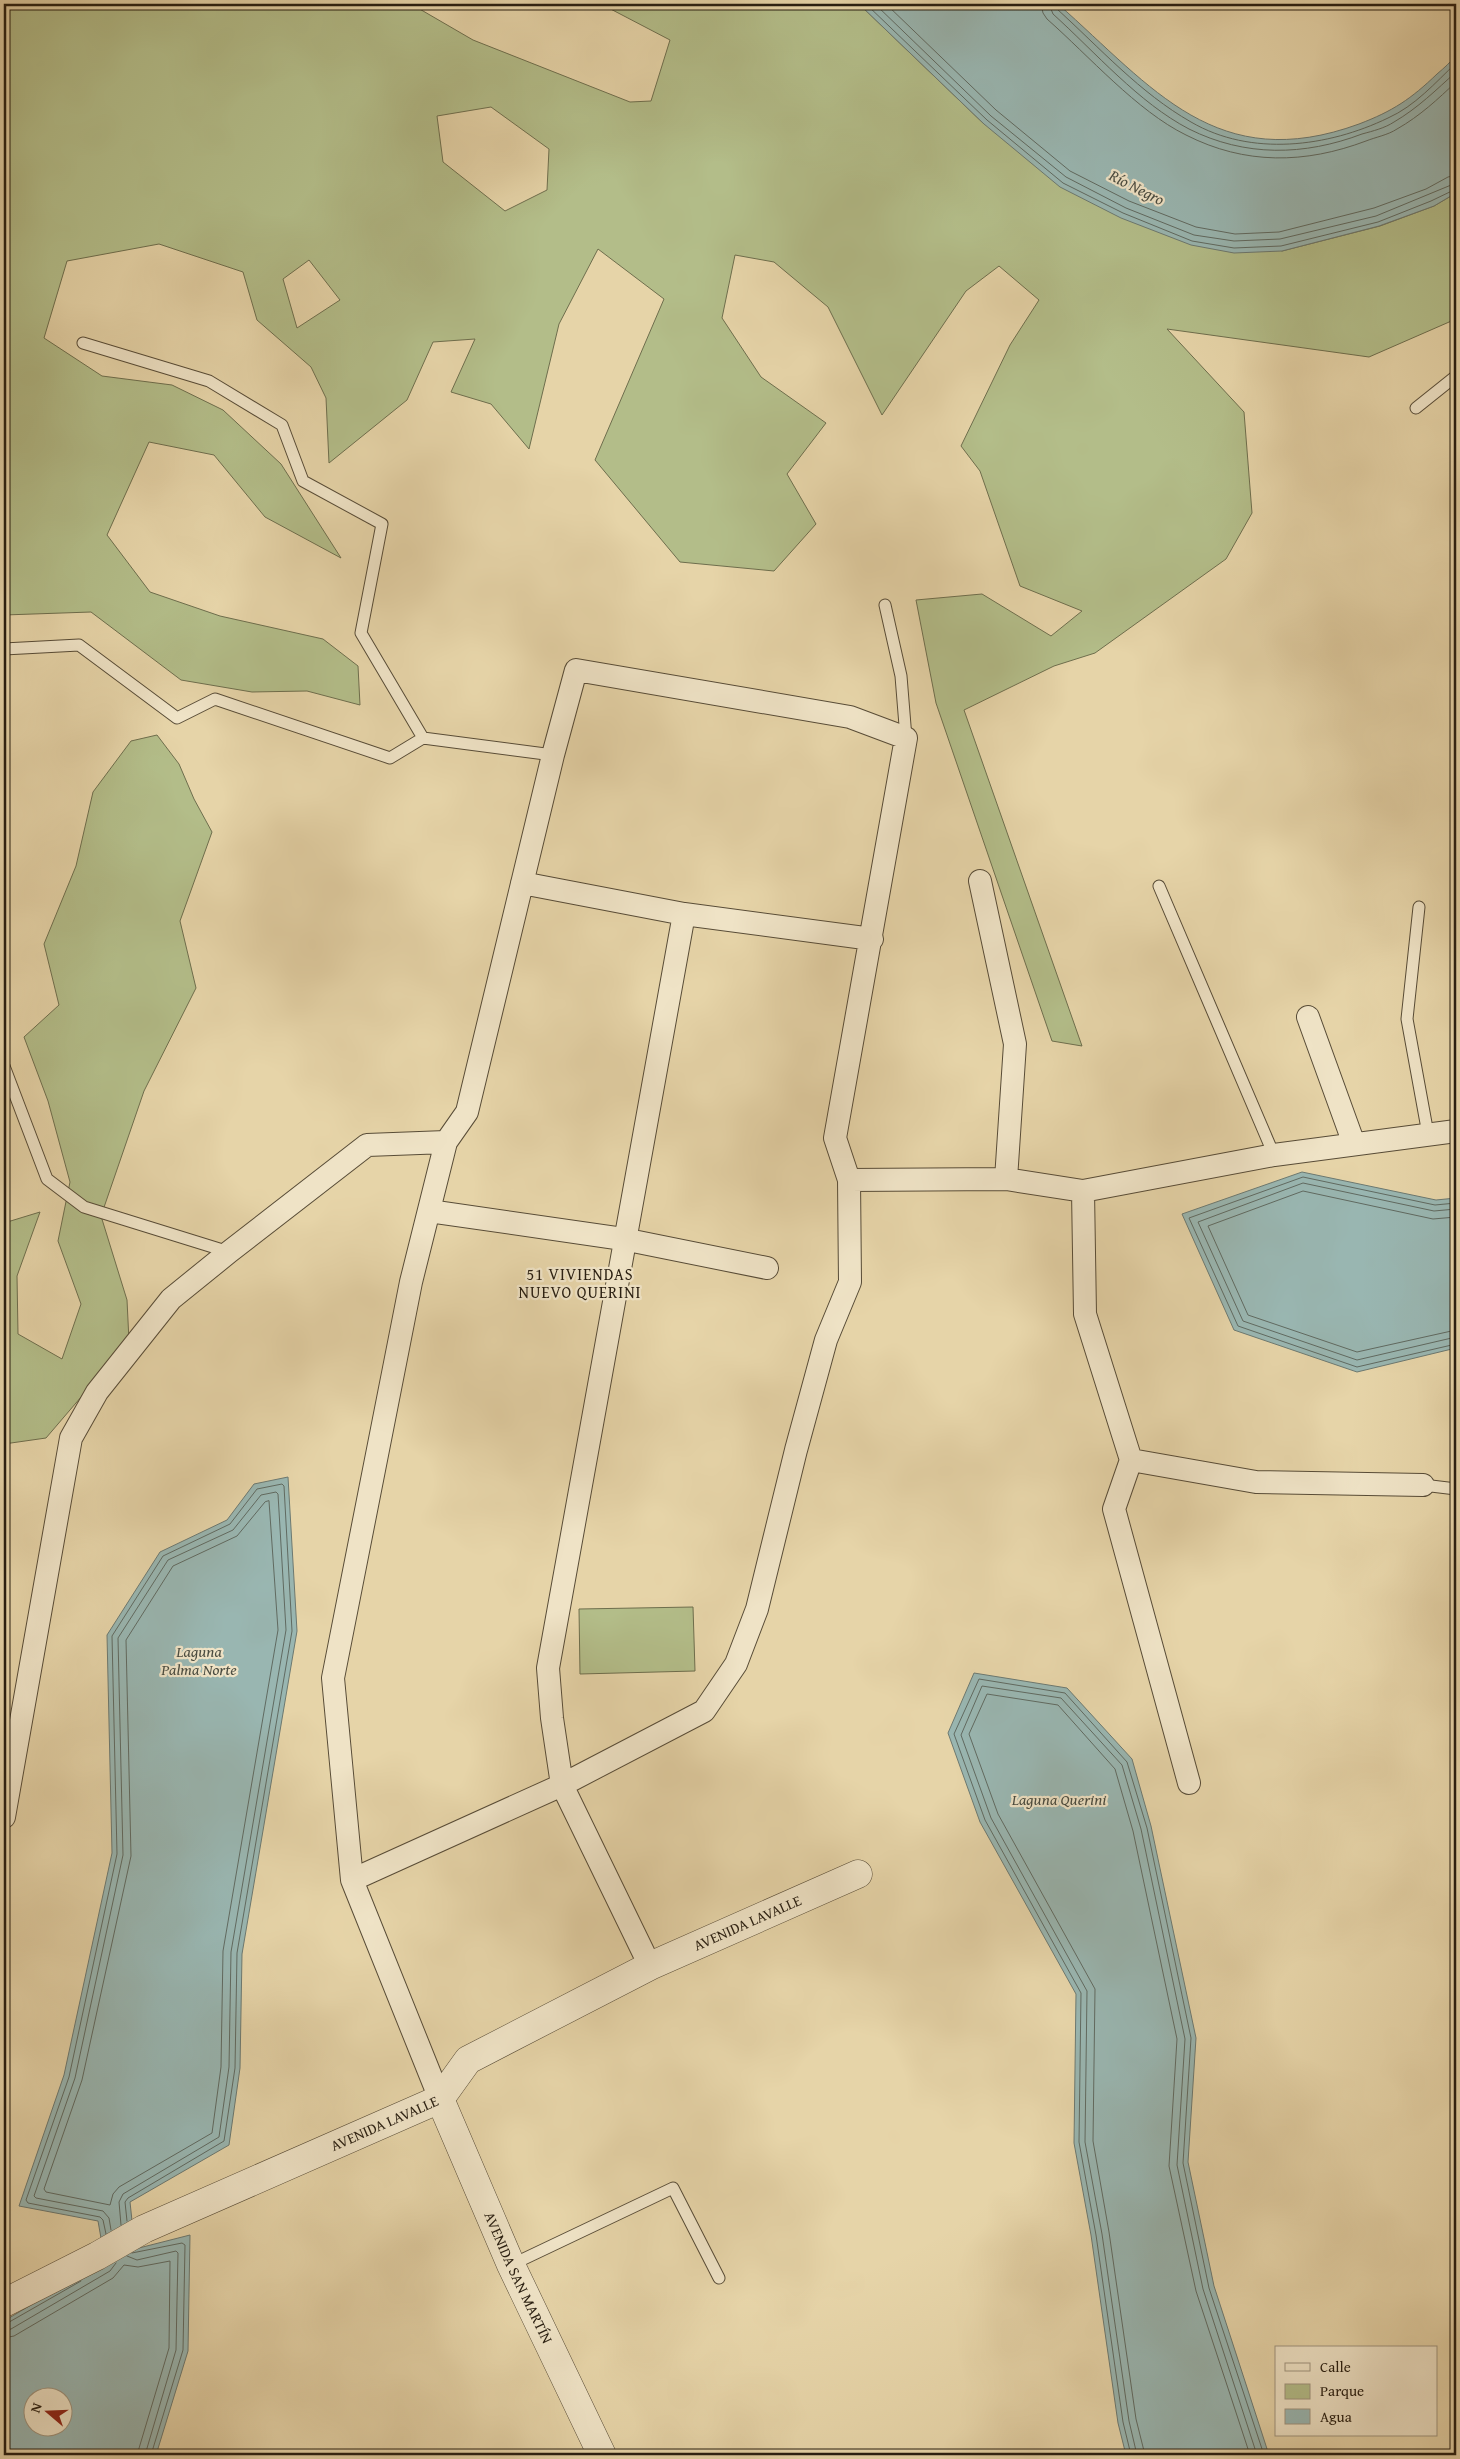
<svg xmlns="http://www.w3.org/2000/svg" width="1460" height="2459" font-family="'Gentium Book Plus',serif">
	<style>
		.green { fill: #b3bd89; stroke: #6e6e4d; fill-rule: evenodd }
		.water { fill: #99b6b1; stroke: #6c7971; fill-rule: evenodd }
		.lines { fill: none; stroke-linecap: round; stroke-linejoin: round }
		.shore { stroke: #606a61; stroke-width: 1 }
		.service-casing { stroke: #584c37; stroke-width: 13 }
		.minor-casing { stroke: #584c37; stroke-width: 24 }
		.tertiary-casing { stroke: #584c37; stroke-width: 29 }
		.service { stroke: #efe3c6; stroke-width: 11 }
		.minor { stroke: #efe3c6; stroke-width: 22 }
		.tertiary { stroke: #efe3c6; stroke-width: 28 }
		.labels { text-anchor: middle; stroke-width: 4.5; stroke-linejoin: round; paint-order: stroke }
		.street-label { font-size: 15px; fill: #281e11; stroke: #efe3c6 }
		.water-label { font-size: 16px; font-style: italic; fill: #4a4c41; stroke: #efe3c6 }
		.neighbourhood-label { font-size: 16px; letter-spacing: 1px; fill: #281e11; stroke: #efe3c6 }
	</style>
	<rect width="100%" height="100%" fill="#e6d4a8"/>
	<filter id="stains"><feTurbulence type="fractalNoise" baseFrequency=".004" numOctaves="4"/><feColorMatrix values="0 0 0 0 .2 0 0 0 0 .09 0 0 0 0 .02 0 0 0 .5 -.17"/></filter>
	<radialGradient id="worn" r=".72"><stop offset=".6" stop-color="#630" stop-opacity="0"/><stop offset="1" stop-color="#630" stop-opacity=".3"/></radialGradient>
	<path class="green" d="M4,4H411L473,40L630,102L651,101L670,40L601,4H859L984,124L1282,251L1380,226L1434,206L1456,193V319L1369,357L1167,329L1244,412L1252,513L1226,559L1095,653L1054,666L964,710L1082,1046L1052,1041L936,703L916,600L982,594L1051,636L1082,611L1020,586L980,471L961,446L1010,345L1039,300L999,266L966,291L882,415L828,307L774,262L735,255L722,318L761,377L826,423L787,474L816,524L774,571L680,562L595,460L664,299L598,249L559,324L529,449L491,404L451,392L475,339L433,342L407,400L329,463L326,398L311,367L257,320L243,272L159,244L67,261L44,338L102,376L172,385L223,410L281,464L341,558L265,517L214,455L149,442L107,535L150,592L220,616L323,639L358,666L360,705L307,691L252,692L181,680L91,612L4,615ZM491,107L549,149L547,190L505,211L443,162L437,116ZM309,260L340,300L297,328L283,279Z
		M157,735L179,764L194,799L212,832L180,921L196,988L144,1091L101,1216L127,1300L129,1341L46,1438L4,1444V1223L40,1212L17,1276L18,1334L62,1359L81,1304L58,1241L70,1182L48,1101L24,1037L59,1005L44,944L76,866L93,792L131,741Z
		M693,1607L695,1671L580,1674L579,1609Z"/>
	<path class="water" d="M859,4H1058C1153,88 1217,176 1359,124C1393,111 1411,99 1437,74C1444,68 1451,62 1456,55V193L1434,206L1379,226L1282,251L1234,253L1191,245L1121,218L1060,187L984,124Z
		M1302,1172L1436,1200L1456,1198V1348L1357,1372L1234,1330L1182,1214Z
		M288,1477L297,1631L242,1954L240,2068L229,2145L130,2202L135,2249L190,2235L188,2351L156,2455H4V2321L105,2261L98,2221L19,2206L64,2075L112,1853L107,1635L160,1552L227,1520L254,1484ZM32,2396H62V2426H32Z
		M974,1673L1067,1688L1132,1759L1151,1826L1196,2038L1188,2162L1214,2286L1269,2455H1126L1118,2423L1091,2235L1074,2143L1076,1994L980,1822L948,1733Z"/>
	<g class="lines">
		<path class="shore" d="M866,4L987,120L1063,183L1123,213L1192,241L1234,248L1281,246L1378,222L1431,201L1456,189
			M875,4L991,116L1066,177L1126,208L1194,235L1234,241L1280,239L1376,216L1456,183
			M886,4L996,110L1070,171L1129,201L1196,227L1235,234L1279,232L1374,208L1426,189L1448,177L1456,175
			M1041,4L1043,13L1047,19C1089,56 1137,111 1186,135C1245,165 1305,164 1366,141C1376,137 1388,135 1397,129C1420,116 1438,99 1456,82
			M1049,4L1053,14C1095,52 1139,103 1189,129C1245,157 1304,156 1362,134C1373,131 1385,128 1394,122C1418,108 1436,90 1456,72
			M1055,4L1057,9C1100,48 1140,93 1191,122C1251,157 1328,147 1388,118C1415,106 1435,83 1456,63
			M1456,1203L1435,1205L1303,1177L1189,1218L1238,1326L1357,1367L1456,1344
			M1456,1209L1434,1211L1303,1183L1198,1222L1243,1321L1357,1360L1456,1337
			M1456,1217L1433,1219L1303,1191L1208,1226L1248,1315L1357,1352L1456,1330
			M269,1501L278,1630L223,1951L221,2067L212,2133L119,2187L113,2194L110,2205L46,2192L44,2189L82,2080L131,1856L126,1640L173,1566L237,1536L265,1502Z
			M111,2230L109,2218L103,2211L36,2198L34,2196L75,2078L123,1855L118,1638L168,1560L233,1530L261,1495L276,1492L278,1494L286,1630L231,1952L229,2067L219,2137L123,2194L119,2202L121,2225
			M106,2234L103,2220L100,2217L28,2203L26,2200L69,2077L117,1854L112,1636L163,1556L230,1524L257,1489L282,1484L284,1486L292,1631L237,1953L235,2068L224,2141L128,2198L125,2202L127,2221
			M132,2253L182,2243L185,2245L183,2350L151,2455
			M127,2256L137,2260L176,2251L178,2253L176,2350L145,2455
			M4,2325L81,2281
			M4,2331L11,2329L110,2271L116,2263
			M4,2338L14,2336L113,2278L124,2265L138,2267L170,2261L169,2348L137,2455
			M1131,2455L1123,2422L1096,2235L1079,2142L1081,1993L985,1820L954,1734L979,1679L1065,1693L1127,1762L1147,1828L1191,2038L1183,2163L1209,2288L1264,2455
			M1137,2455L1129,2421L1102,2234L1085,2142L1087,1991L991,1818L961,1735L982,1686L1061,1698L1122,1765L1141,1829L1185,2039L1177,2165L1203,2289L1257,2455
			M1145,2455L1136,2419L1109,2232L1093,2141L1095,1989L998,1814L969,1734L987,1694L1058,1705L1115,1769L1133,1831L1177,2039L1169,2166L1196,2291L1250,2455"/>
		<g class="service-casing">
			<path id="service" d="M83,343L209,381L282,425L303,481L382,524L361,633L423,738
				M1416,408L1456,376
				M885,605L901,676L906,738
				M4,649L79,645L177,718L215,699L390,758L423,738L553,755
				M1159,886L1274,1155
				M1419,907L1407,1019L1428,1134
				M4,1066L47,1179L84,1207L229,1252
				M1423,1485L1456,1489
				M511,2265L673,2188L719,2278"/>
		</g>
		<g class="minor-casing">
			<path id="minor" d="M980,881L1015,1044L1006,1179
				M522,883L684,914L872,939
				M1308,1017L1354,1144
				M849,1180L1006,1179L1083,1191L1274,1155L1456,1131
				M1083,1191L1085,1314L1131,1460L1114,1509L1189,1783
				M429,1211L623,1239L767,1268
				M1131,1460L1256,1482L1423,1485
				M4,1817L71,1438L97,1392L171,1299L229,1252L367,1145L446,1142
				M352,1880L562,1785L704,1711L736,1664L757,1609L796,1450L826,1340L850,1282L849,1180L835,1138L906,738L850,717L576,670L553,755L467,1112L446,1142L411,1282L333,1678L352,1880L440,2099
				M650,1966L562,1785L552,1718L548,1668L684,914"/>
		</g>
		<g class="tertiary-casing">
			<g id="tertiary">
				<path id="s1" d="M440,2099L511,2265L602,2455"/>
				<path id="s2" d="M4,2303L97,2256L144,2229L440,2099L468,2060L650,1966L858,1874"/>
			</g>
		</g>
		<use href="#service" class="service"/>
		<use href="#minor" class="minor"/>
		<use href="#tertiary" class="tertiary"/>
	</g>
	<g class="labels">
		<g class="street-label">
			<text dy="5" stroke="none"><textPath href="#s2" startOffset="841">AVENIDA LAVALLE</textPath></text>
			<text dy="5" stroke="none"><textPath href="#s2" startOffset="421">AVENIDA LAVALLE</textPath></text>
			<text dy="5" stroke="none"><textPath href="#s1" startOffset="195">AVENIDA SAN MARTÍN</textPath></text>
		</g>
		<g class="water-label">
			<text transform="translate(1137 187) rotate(27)" y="6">Río Negro</text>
			<text x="199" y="1657">Laguna<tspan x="199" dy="18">Palma Norte</tspan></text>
			<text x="1059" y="1805">Laguna Querini</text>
		</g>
		<g class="neighbourhood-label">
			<text x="580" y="1280">51 VIVIENDAS<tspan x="580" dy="18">NUEVO QUERINI</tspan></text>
		</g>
	</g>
	<rect width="1460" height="2459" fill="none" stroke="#e6d4a8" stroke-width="20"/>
	<rect x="5" y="5" width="1450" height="2449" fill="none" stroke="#281e11" stroke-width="2.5"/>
	<rect x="10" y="10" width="1440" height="2439" fill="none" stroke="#281e11"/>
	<rect x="1275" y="2346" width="162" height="90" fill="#efe3c6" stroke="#9f947e"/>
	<rect x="1285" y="2363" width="25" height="8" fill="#efe3c6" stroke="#9f947e"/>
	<text x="1320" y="2372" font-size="15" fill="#281e11">Calle</text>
	<rect x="1285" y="2384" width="25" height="15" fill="#b3bd89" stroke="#9f947e"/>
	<text x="1320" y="2396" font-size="15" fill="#281e11">Parque</text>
	<rect x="1285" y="2409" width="25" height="15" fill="#99b6b1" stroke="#9f947e"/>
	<text x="1320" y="2422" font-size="15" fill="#281e11">Agua</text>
	<g transform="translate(48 2412) rotate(289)"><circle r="24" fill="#efe3c6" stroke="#9f947e"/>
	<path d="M0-4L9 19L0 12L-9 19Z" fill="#8f2418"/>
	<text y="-8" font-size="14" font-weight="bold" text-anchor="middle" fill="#281e11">N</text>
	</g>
	<rect width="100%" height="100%" filter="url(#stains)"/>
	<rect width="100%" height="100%" fill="url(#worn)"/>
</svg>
